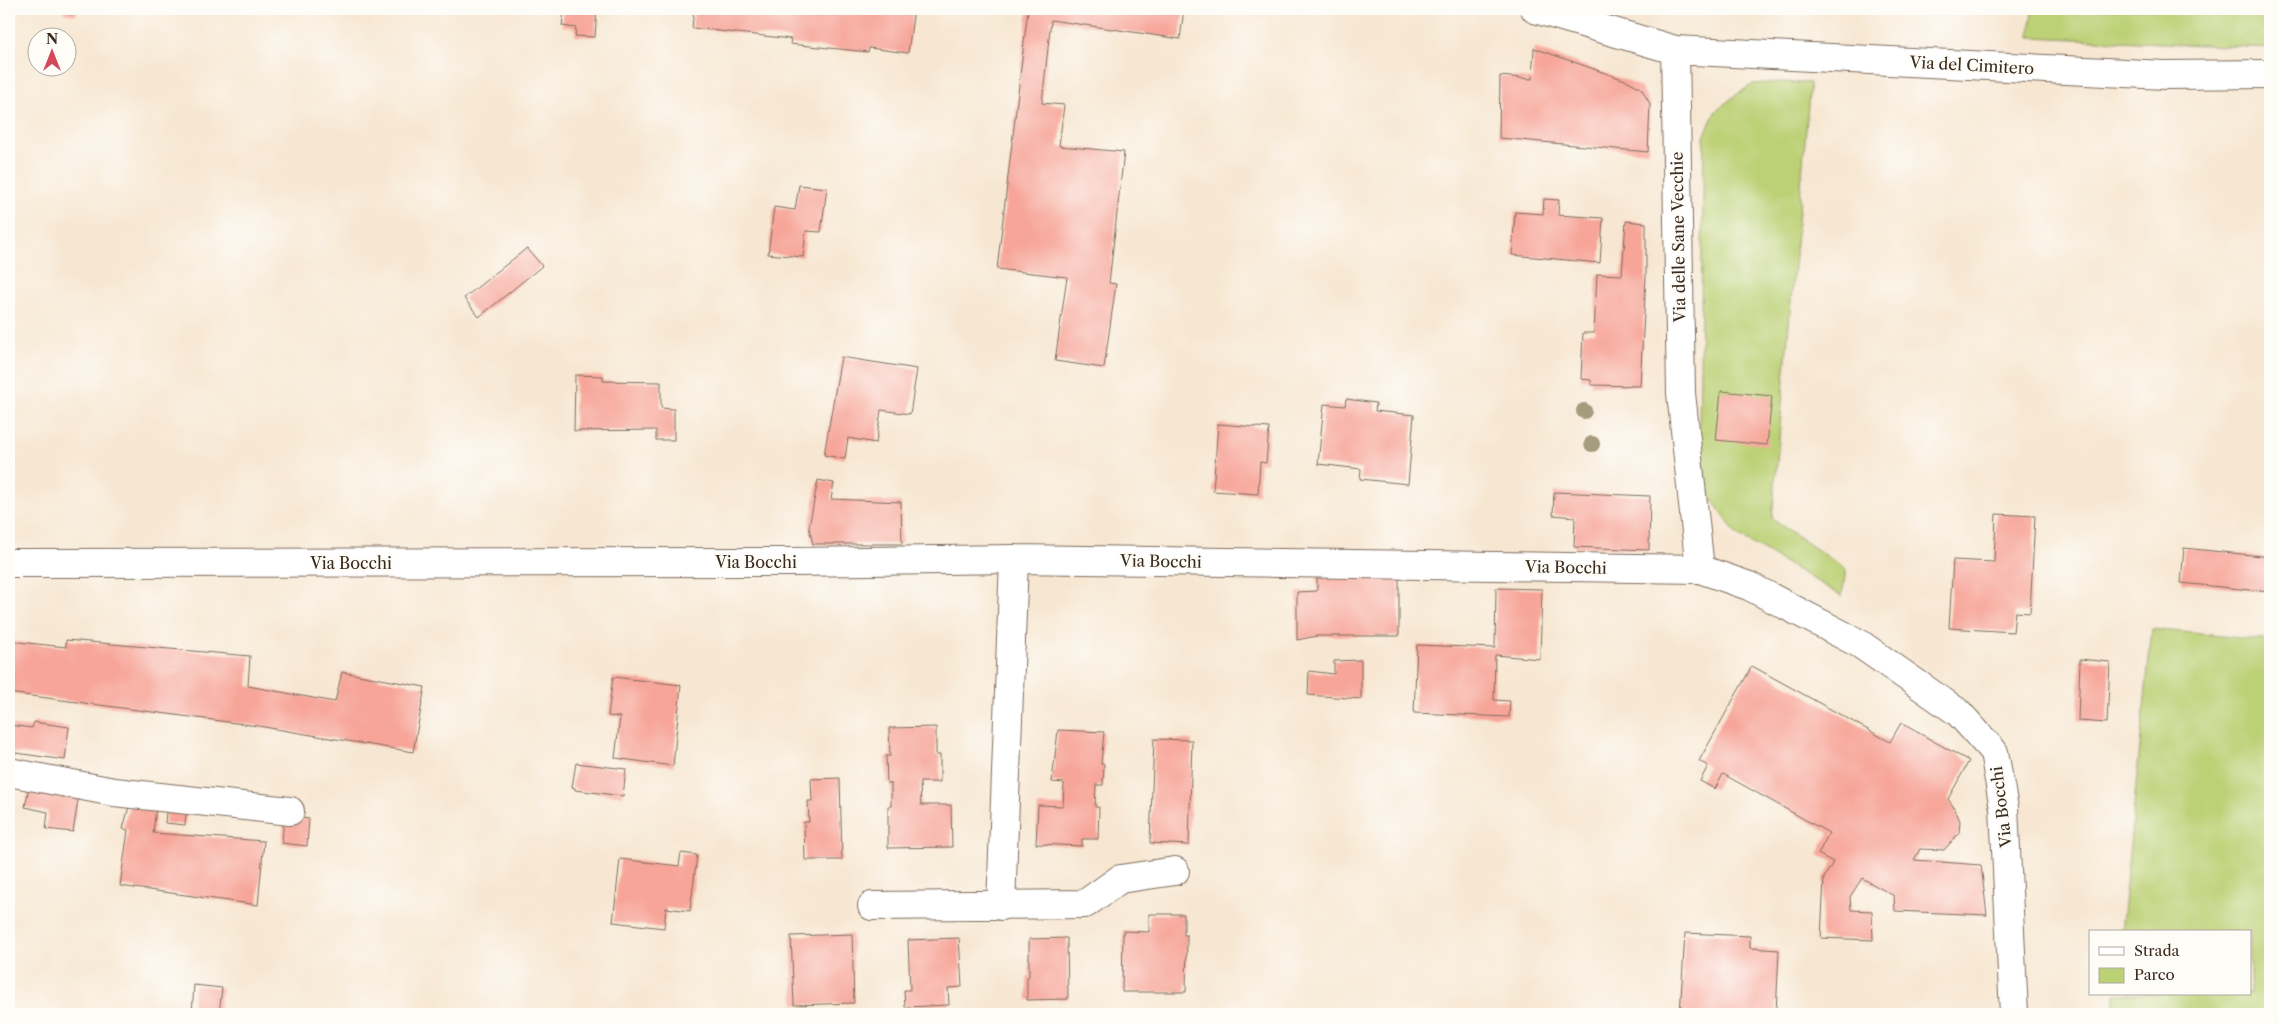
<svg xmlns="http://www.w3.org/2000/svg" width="2279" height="1023" font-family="'Libre Caslon Text',serif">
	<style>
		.green { fill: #bcd074; stroke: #7c7d49 }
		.building { fill: #f7a599 }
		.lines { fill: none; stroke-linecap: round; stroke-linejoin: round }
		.minor-casing { stroke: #7d6c5d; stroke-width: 30 }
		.minor { stroke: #fff; stroke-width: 28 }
		.tree { fill: #a59b7d }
		.labels { text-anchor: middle; stroke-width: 4.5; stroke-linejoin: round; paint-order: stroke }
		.street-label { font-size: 16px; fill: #3b2a1e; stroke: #fdfcf7 }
	</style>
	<rect width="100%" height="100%" fill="#fdfcf7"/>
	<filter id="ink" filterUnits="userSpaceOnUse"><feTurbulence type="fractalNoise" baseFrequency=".02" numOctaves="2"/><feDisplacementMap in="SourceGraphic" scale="10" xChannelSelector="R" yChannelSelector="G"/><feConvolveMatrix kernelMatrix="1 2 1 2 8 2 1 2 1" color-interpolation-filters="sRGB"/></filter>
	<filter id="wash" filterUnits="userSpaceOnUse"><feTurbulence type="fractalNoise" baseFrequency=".0096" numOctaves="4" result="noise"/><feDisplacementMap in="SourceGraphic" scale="20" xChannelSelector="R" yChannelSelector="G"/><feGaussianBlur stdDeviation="1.12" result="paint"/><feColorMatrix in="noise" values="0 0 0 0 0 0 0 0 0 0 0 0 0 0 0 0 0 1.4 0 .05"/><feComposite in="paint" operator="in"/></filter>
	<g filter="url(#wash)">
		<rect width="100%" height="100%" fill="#f7e7d2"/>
		<path class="green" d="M2032,9H2270V48L2030,37Z
			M1778,82L1810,83L1772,519L1846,569L1842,596L1737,535L1708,494L1699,428L1704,137L1715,112L1733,97L1753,84Z
			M2152,629L2270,641V1014H2113L2115,994H2250V932H2121Z"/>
		<g id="blocks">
			<path class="building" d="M65,9H77L76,15L64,13Z
				M84,9H107V13Z
				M564,9H597L595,37L575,36L576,28L562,26Z
				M694,9H914L908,53L869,48L868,52L790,44L791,39L692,28Z
				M1028,9H1184L1180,39L1051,20L1042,103L1064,105L1059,146L1124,152L1109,283L1116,284L1104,368L1055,361L1067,277L997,269Z
				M1534,48L1628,81L1641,88L1650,104L1648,152L1499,138L1500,76L1532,79Z
				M799,185L827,188L821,232L806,231L803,257L768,254L774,207L795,210Z
				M1544,199L1559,200L1558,215L1603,218L1600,263L1512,255L1515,212L1543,214Z
				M1626,221L1646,223V277L1640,386L1591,385V380L1581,379L1583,333H1594L1597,274L1622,275Z
				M527,248L542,266L479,317L464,298Z
				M841,357L917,369L910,414L881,410L876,443L848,438L845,459L824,455Z
				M575,375L603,376V381L661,382V408L674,409V440H656V430L574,431Z
				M1721,391L1772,396L1767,445L1716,440Z
				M1346,399L1376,403L1375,411L1414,415L1408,484L1360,479L1361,469L1318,464L1324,404L1345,406Z
				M1218,424L1269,428L1266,463L1260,462L1258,494L1213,491Z
				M818,480L834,483L831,499L901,502L902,544H813L809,527Z
				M1554,492L1650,496L1649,550L1574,547L1575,517L1553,515Z
				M1996,514L2035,516L2030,613L2015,612L2013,632L1949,628L1953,560L1994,562Z
				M2184,548L2270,557V592L2181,583Z
				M1317,577H1399V636H1317L1297,640V592L1317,591Z
				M1496,588L1542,589L1540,659L1495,655L1494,700L1510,701L1509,717L1414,713L1417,645L1495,648Z
				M66,640L250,656L248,686L335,702L342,672L425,687L413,752L258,726L9,693V641L66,647Z
				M2080,659L2110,662L2107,723L2078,721Z
				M1361,660V699L1308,695L1309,671L1334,674V661Z
				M1752,666L1890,742L1901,723L1969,761L1948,799L1955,809L1960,821L1959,833L1944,850L1920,849L1914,860L1981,865L1987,915L1895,911L1894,896L1862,878L1850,897L1851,910L1872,911L1873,940L1821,938L1824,878L1833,862L1818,854L1829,833L1723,774L1715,789L1700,781L1708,766L1699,761Z
				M613,677L681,685L673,766L615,758L620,717L608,716Z
				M34,722L69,727L65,760L9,752V725L32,728Z
				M936,727V755H940V782H920L921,805H951L952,847L888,848V806H891V783H887L886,756H890L889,728Z
				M1058,730L1104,732L1101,764H1104L1103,785H1096L1095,807H1099L1098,839H1082V846L1036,844L1038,805L1063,806L1064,783L1052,782Z
				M1154,739L1192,740L1189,845L1150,843Z
				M576,763L626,769L623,796L575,790V788L572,787Z
				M840,778L842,860H805L804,822H809L808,801H812L811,779Z
				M30,781L80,788L73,832L46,829L48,812L25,807Z
				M132,795L157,800L153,833L264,841L258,905L120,886L128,830L123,829Z
				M167,802L187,805L185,825L165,823Z
				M284,816L309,819L307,846L282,843Z
				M681,853L697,855L690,911L666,908L664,928L613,922L620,859L679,866Z
				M1149,914H1184V935H1187L1186,992H1122L1123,931L1149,932Z
				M1685,933L1750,936V948L1779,950L1776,1014H1680Z
				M852,934L854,1003L794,1005L791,936Z
				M959,938L962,987L948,988L949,1005L905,1007L904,990H910L908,940Z
				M1067,938L1068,999L1027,1000V977L1029,976V939Z
				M194,985L222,988L219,1014H192Z"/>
		</g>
	</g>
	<g filter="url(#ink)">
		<use href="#blocks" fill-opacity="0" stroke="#7d6c5d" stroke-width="1"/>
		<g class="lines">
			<g class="minor-casing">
				<path id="minor" d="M1535,9L1675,50L1681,393L1700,569
					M1675,50L2165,75L2270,74
					M9,563L793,562L1014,559L1700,569L1749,586L1860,644L1959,713L1994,752L2004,808L2014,1014
					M9,772L114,792L290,811
					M872,906L1085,904L1120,879L1175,871
					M1001,906L1014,559"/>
			</g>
			<use href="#minor" class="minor"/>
		</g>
		<g class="tree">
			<circle cx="1584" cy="411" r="8"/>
			<circle cx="1592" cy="444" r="8"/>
		</g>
	</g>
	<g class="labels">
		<g class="street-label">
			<text transform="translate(1972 65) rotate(3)" y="6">Via del Cimitero</text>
			<text transform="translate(1678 237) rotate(-91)" y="6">Via delle Sane Vecchie</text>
			<text transform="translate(1161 561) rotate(1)" y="6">Via Bocchi</text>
			<text x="756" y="568">Via Bocchi</text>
			<text x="351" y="569">Via Bocchi</text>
			<text transform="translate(1566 567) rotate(1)" y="6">Via Bocchi</text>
			<text transform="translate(2001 807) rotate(-97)" y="6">Via Bocchi</text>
		</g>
	</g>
	<rect width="2279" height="1023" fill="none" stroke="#fdfcf7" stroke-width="30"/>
	<rect x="2089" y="930" width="162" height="65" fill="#fdfcf7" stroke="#afa8a0"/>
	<rect x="2099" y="947" width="25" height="8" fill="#ffffff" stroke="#afa8a0"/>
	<text x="2134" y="956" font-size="15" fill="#3b2a1e">Strada</text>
	<rect x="2099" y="968" width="25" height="15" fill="#bcd074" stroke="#afa8a0"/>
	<text x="2134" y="980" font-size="15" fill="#3b2a1e">Parco</text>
	<g transform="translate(52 52)"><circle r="24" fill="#fdfcf7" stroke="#afa8a0"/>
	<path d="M0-4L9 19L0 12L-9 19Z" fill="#d1495b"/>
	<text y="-8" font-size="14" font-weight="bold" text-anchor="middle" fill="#3b2a1e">N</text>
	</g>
</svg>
